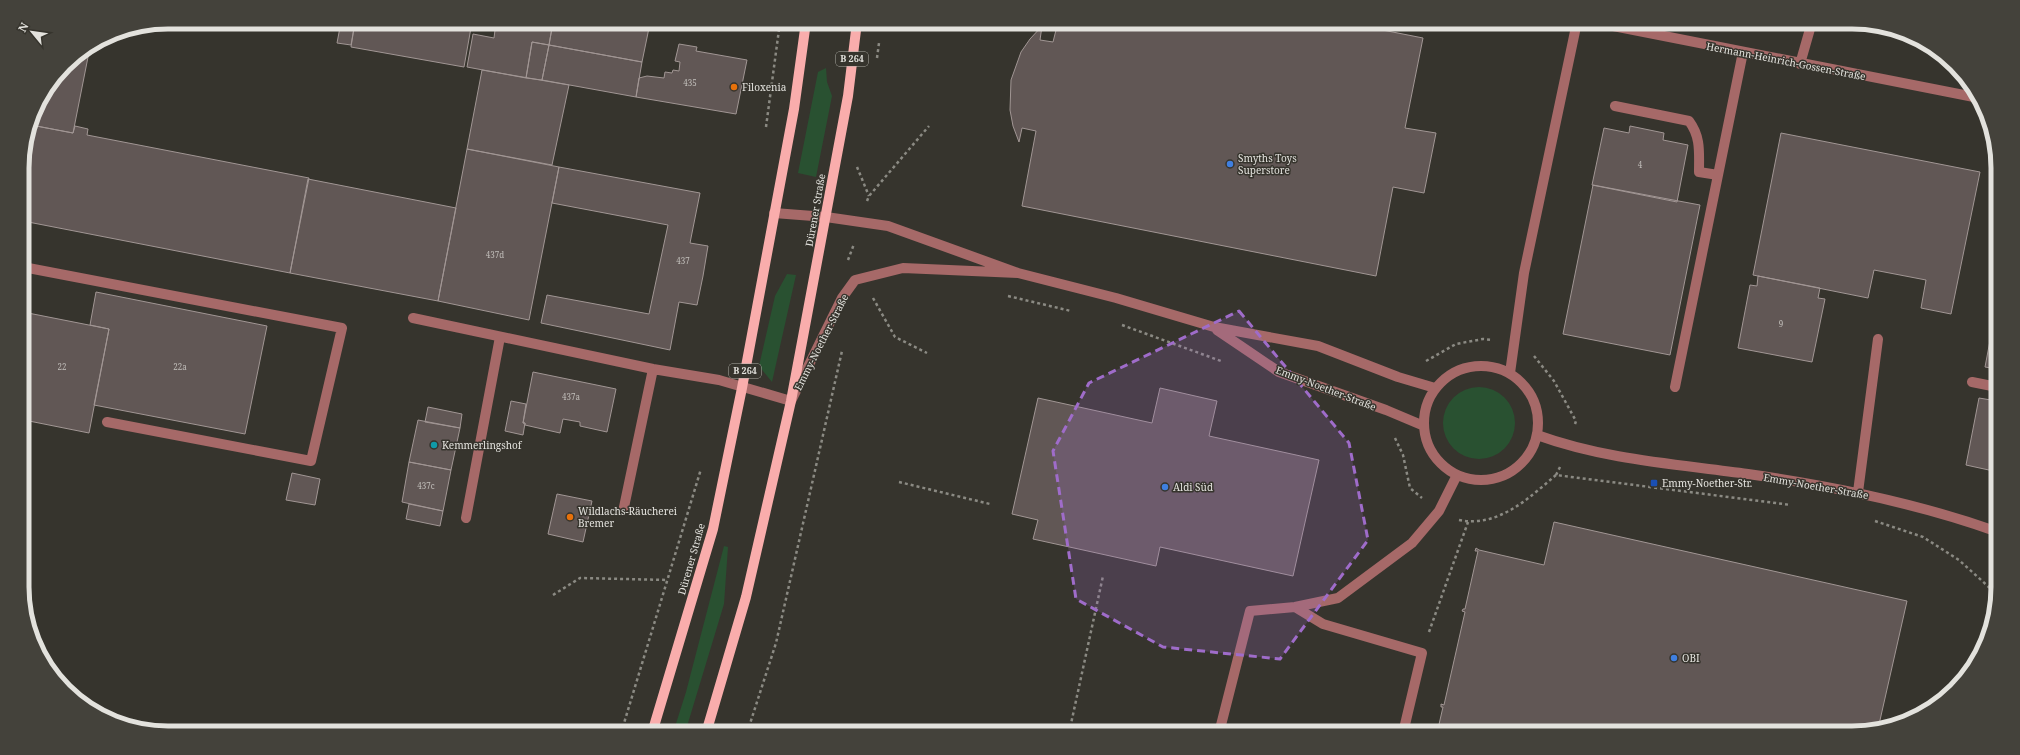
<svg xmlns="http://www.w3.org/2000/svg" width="2020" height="755" font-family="'Noto Serif',serif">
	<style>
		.green { fill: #295131 }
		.building { fill: #615755; stroke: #a19694 }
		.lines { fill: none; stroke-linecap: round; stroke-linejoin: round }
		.path { stroke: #8b8a83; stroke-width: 2.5; stroke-dasharray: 3 3; stroke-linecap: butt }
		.minor { stroke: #a66968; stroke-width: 10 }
		.major { stroke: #f9adac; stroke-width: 10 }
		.marked { fill: #9f6cca; fill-opacity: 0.2; stroke: #9f6cca; stroke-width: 3; stroke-dasharray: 8 5; stroke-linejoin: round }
		.food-dot { fill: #e8710a; stroke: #36342d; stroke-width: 1.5 }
		.shop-dot { fill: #3f7fe0; stroke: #36342d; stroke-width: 1.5 }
		.culture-dot { fill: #0f9aa8; stroke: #36342d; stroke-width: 1.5 }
		.transit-dot { fill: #1a4fb4; stroke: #36342d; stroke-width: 1.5 }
		.labels { text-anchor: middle; stroke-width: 3; stroke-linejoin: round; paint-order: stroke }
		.number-label { font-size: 8px; fill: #c2bfbb }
		.shield { fill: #36342d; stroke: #afaea8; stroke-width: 1 }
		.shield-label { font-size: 9px; font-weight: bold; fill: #e3e2dd }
		.street-label { font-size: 10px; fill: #e3e2dd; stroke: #36342d }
		.poi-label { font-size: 10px; fill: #e3e2dd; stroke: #36342d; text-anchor: start }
		.rim { fill: none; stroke: #e3e2dd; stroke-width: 5 }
	</style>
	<rect width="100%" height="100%" fill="#36342d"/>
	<path class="green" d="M826,68L827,82L832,96L816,177L798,173L818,72Z
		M787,274L796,275L772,382L759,366L775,296Z
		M1443 423a36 36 0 1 1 72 0a36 36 0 1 1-72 0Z
		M724,546L728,547L724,604L685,733H673L686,692Z"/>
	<path class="building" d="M341,22H355L351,45L337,43Z
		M355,22H472L464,67L351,47Z
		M496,22H553L549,45L532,42L526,78L467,67L473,34L494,38Z
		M553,22L650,23L642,62L549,45Z
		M1058,22H1342L1423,38L1405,128L1436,133L1424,193L1393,187L1376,276L1022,206L1036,131L1022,128L1019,142L1013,126L1010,110L1011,80L1021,52L1030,39L1042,26L1040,40L1053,42Z
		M532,42L549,45L542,80L526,78Z
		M679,44L697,47L696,51L747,60L736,114L636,97L639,78L647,76L664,78L665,72L672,73L673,70L679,71L680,62L675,61Z
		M549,45L642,62L636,97L542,80Z
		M90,47L73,133L31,125L37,103L72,58Z
		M482,70L569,85L552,165L467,149Z
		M31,125L73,133L75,126L88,129L87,135L309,178L290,273L23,221L22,159Z
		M1630,126L1664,133L1663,140L1688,145L1677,202L1592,185L1604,128L1629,133Z
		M1781,133L1980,172L1951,314L1921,308L1926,280L1874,270L1868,298L1753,275Z
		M467,149L559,167L529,320L438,301Z
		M559,167L700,193L690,243L708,246L703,276L697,305L679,302L670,350L541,323L547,295L649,314L668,225L552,203Z
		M308,179L456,208L438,301L290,273Z
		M1593,185L1700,205L1670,355L1563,334Z
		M1758,276L1820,288L1818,298L1825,299L1812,362L1738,348L1750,285L1757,286Z
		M96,292L267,326L245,434L94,405L109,329L90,325Z
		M1997,304V369L1985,367Z
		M23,312L109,329L89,433L24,420Z
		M533,372L616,389L607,432L580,426V422L563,419L560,433L525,425V423H523Z
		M1160,388L1217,401L1209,436L1319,460L1293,576L1160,547L1156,566L1033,539L1038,520L1012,514L1038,398L1152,423Z
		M1979,398L1997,401L1998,472L1966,465Z
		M511,401L526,404L523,423H525L523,435L505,431Z
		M428,407L462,414L460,428L425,422Z
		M418,420L460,428L451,470L409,462Z
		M409,462L451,470L443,511L402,502Z
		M292,473L320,479L315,505L286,500Z
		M557,494L592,501L583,542L548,534Z
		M409,504L443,511L440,526L406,519Z
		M1554,522L1907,601L1878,729L1861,733H1437L1443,707H1441V704L1444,705L1465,612L1462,611L1463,609H1465L1478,551H1475L1476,548L1479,550L1544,565Z"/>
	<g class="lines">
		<path class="path" d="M877,58L879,43
			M766,127L780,22
			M857,167L869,196
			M867,201L869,196L929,126
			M848,260L854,244
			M1008,296L1071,311
			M873,298L895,337L927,353
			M1122,325L1221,361
			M1534,356L1554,381L1576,421L1575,424
			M1426,361L1456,344L1483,339L1493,340
			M1395,438L1403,455L1410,488L1422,498
			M1556,475L1561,465
			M899,482L990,504
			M1459,520C1498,528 1529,498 1556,475L1791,505
			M1875,521L1923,537L1959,560L1991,589L1997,591
			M553,595L580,578L668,580
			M1429,632L1468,522
			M621,733L701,469
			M747,733L776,643L842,351
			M1069,733L1103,576"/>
		<path class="minor" d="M1593,22L1979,98
			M1800,64L1812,22
			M1615,106L1689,121C1701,137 1699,152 1699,172L1718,175
			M774,213L826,217L888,226L1018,273L1116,298L1214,327L1318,346L1398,377L1435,388
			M23,267L342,328L311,461L107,422
			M413,318L653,369L719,380L791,401L842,298L855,280L903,268L1018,273
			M1217,330L1279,372L1386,410L1424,426
			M1424 423a57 57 0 1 1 114 0a57 57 0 1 1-114 0Z
			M1510,373L1524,273L1577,22
			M1972,382L1997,387
			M1675,387L1743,52
			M1537,435C1606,460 1677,464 1748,474C1833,486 1917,503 1998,532
			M1858,492L1878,339
			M624,507L653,369
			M466,518L500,337
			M1295,607L1323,624L1422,653L1403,733
			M1219,733L1250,611L1295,607L1338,598L1412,543L1439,511L1457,475"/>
		<path class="major" d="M652,733L713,529L742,388L794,109L806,22
			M706,733L746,597L791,401L848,96L857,22"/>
	</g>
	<path class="marked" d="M1239,311L1349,443L1368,540L1280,659L1163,647L1076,599L1053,451L1089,383Z"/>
	<g class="food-dot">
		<circle cx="734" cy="87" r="4"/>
		<circle cx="570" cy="517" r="4"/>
	</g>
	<g class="shop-dot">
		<circle cx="1230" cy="164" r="4"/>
		<circle cx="1165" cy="487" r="4"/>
		<circle cx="1674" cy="658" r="4"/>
	</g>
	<circle class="culture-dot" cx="434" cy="445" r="4"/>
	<rect class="transit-dot" x="1650" y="479" width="8" height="8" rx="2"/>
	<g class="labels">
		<g class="number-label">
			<text x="690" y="86">435</text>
			<text x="1640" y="168">4</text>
			<text x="495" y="258">437d</text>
			<text x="683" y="264">437</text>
			<text x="1781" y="327">9</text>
			<text x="62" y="370">22</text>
			<text x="180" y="370">22a</text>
			<text x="571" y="400">437a</text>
			<text x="426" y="489">437c</text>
		</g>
		<g class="shield">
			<rect x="836" y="52" width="32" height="14" rx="3"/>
			<rect x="729" y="364" width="32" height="14" rx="3"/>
		</g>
		<g class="shield-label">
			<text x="852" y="62">B 264</text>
			<text x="745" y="374">B 264</text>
		</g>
		<g class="street-label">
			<text transform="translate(1786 61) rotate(11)" y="4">Hermann-Heinrich-Gossen-Straße</text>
			<text transform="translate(815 210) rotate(-80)" y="4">Dürener Straße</text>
			<text transform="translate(821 342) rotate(-63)" y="4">Emmy-Noether-Straße</text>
			<text transform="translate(1326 388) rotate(21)" y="4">Emmy-Noether-Straße</text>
			<text transform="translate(1816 486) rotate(10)" y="4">Emmy-Noether-Straße</text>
			<text transform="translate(691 559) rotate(-74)" y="4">Dürener Straße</text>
		</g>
		<g class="poi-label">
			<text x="742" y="91">Filoxenia</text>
			<text x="1238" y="162">Smyths Toys<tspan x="1238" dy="12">Superstore</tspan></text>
			<text x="442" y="449">Kemmerlingshof</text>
			<text x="1662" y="487">Emmy-Noether-Str.</text>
			<text x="1173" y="491">Aldi Süd</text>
			<text x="578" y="515">Wildlachs-Räucherei<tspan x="578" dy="12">Bremer</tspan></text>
			<text x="1682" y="662">OBI</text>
		</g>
	</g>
	<path d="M0 0H2020V755H0ZM168 29H1852A139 139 0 0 1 1991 168V587A139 139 0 0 1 1852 726H168A139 139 0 0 1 29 587V168A139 139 0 0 1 168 29Z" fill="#44423b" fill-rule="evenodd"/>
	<path class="rim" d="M168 29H1852A139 139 0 0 1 1991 168V587A139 139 0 0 1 1852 726H168A139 139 0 0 1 29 587V168A139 139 0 0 1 168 29Z"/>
	<g transform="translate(32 32) rotate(299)" stroke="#36342d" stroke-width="3" paint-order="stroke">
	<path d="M0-3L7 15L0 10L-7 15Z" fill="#e3e2dd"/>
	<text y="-6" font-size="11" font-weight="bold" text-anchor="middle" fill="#e3e2dd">N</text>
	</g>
</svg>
